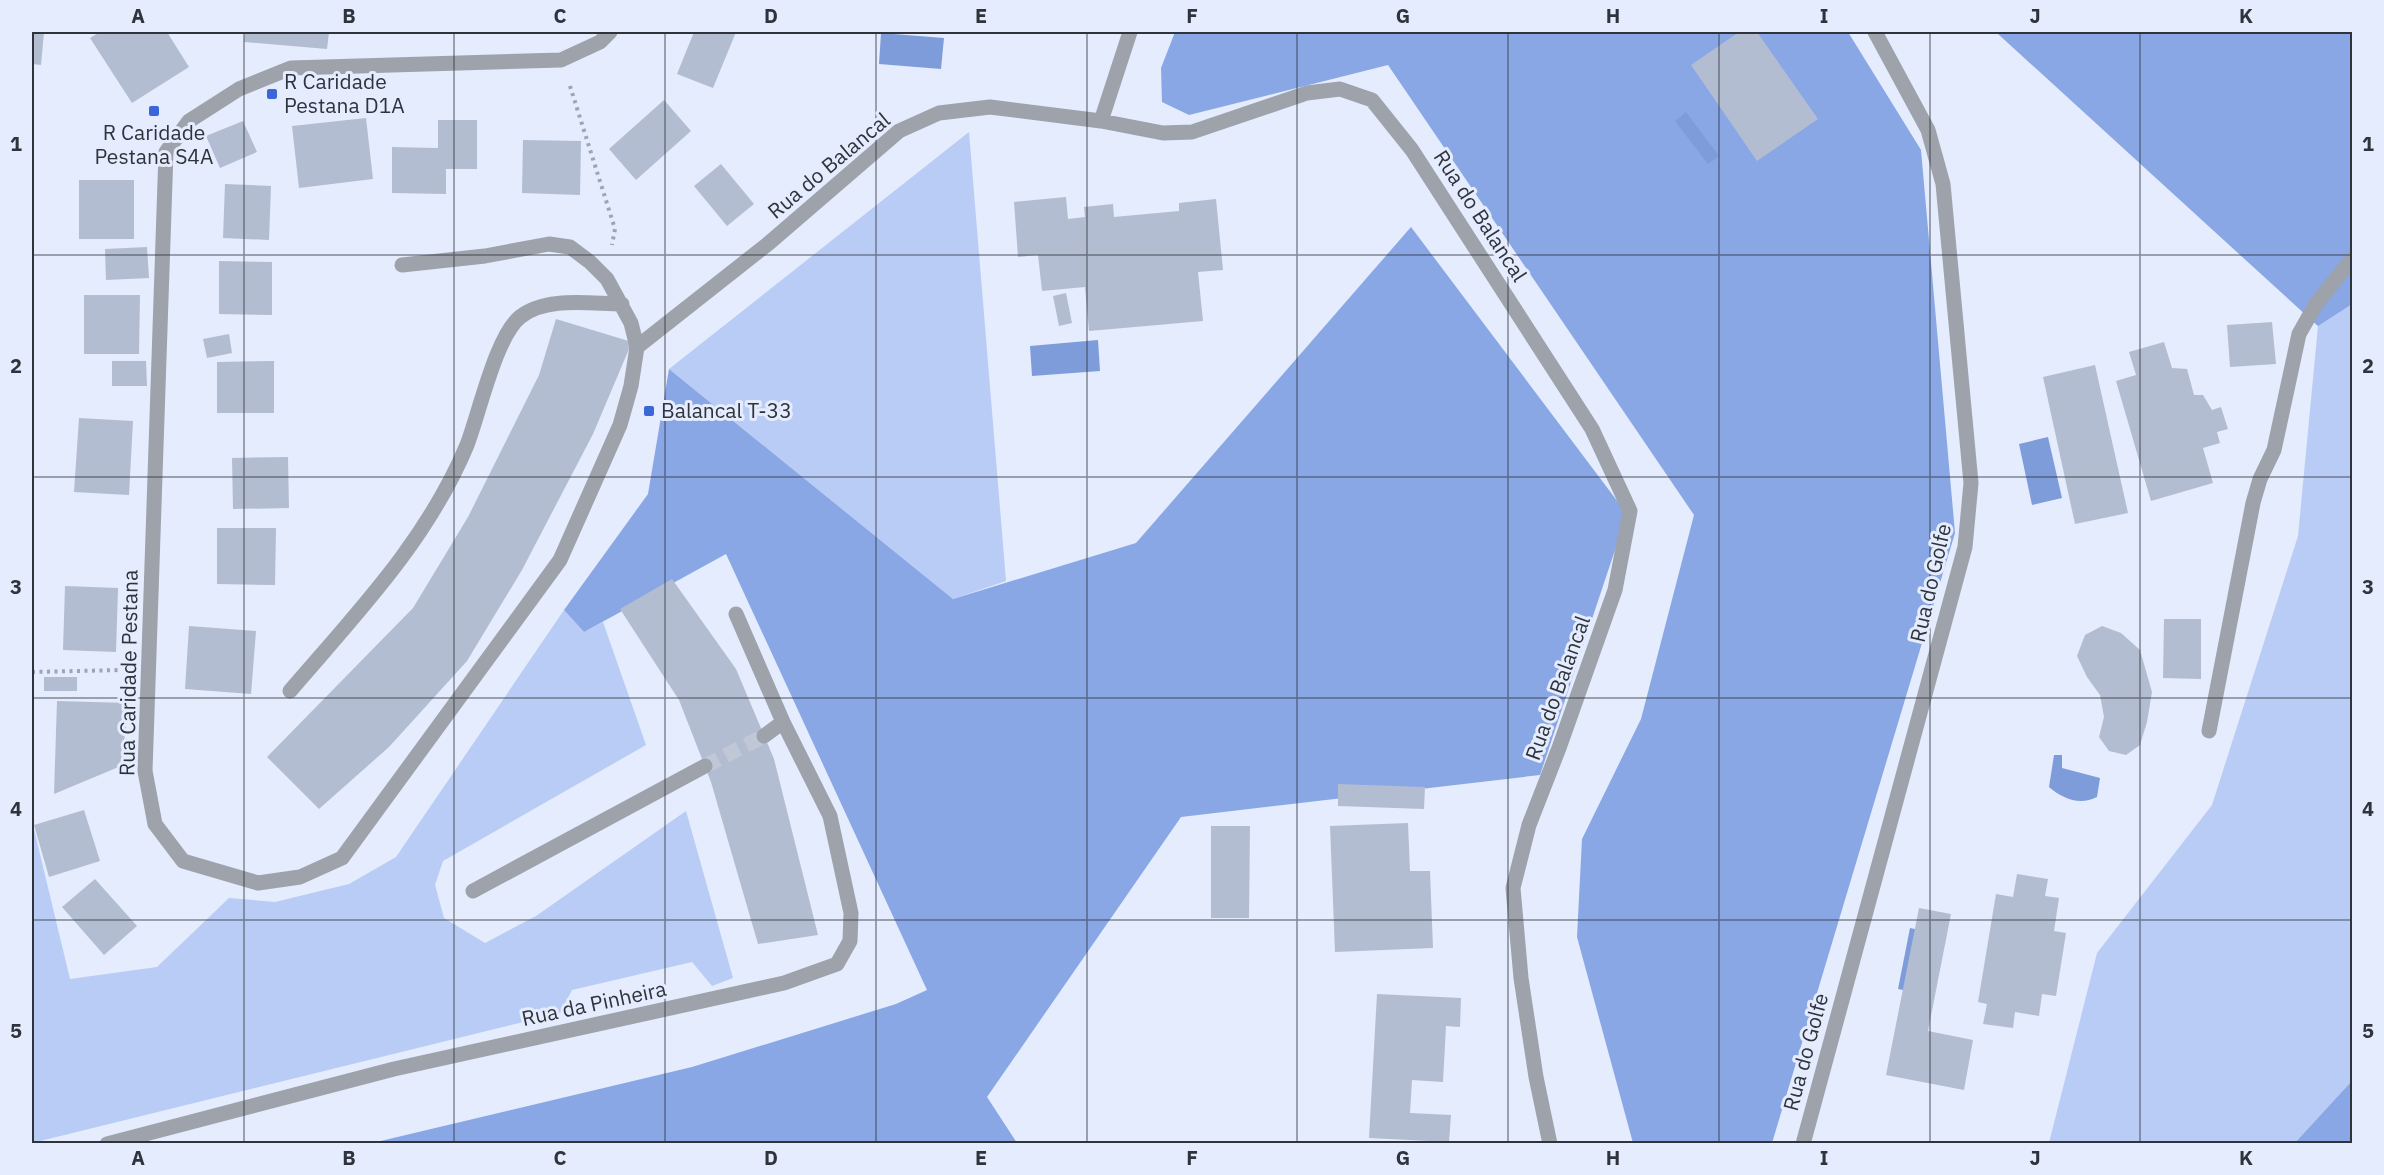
<svg xmlns="http://www.w3.org/2000/svg" width="2384" height="1175" font-family="'IBM Plex Sans',sans-serif">
	<style>
		.green { fill: #b8ccf5 }
		.forest { fill: #89a6e5 }
		.water { fill: #7f9cda }
		.building { fill: #b3bdd2 }
		.lines { fill: none; stroke-linecap: round; stroke-linejoin: round }
		.minor-tunnel { stroke: #c0c7d6; stroke-width: 15; stroke-dasharray: 15 8; stroke-linecap: butt }
		.path { stroke: #9da4b2; stroke-width: 4; stroke-dasharray: 3 4.5; stroke-linecap: butt }
		.minor { stroke: #9da2ab; stroke-width: 15 }
		.grid { fill: none; stroke: #2f333c; stroke-width: 1.5; stroke-opacity: 0.55 }
		.poi-dot { fill: #3a66d7; stroke: #e4ecfd; stroke-width: 2 }
		.labels { text-anchor: middle; stroke-width: 6; stroke-linejoin: round; paint-order: stroke }
		.poi-label { font-size: 21px; fill: #2f333c; stroke: #e4ecfd; text-anchor: start }
		.street-label { font-size: 21px; fill: #2f333c; stroke: #e4ecfd }
		.neatline { fill: none; stroke: #2f333c; stroke-width: 2 }
		.grid-label { font-size: 20px; text-anchor: middle; font-weight: bold; fill: #2f333c }
	</style>
	<rect width="100%" height="100%" fill="#e4ecfd"/>
	<path class="green" d="M1996,32H2352V1143H2049L2097,953L2212,805L2298,536L2318,326Z
		M969,132L1006,581L953,599L669,369Z
		M564,610L584,632L603,622L646,745L443,861L435,885L444,918L485,943L536,916L686,811L733,978L712,986L692,962L572,990L560,1013L32,1143V821L70,979L157,967L229,898L275,902L349,884L396,857Z"/>
	<path class="forest" d="M1175,32H1848L1921,150L1955,533L1772,1143H1633L1577,937L1582,839L1641,719L1694,515L1388,65L1189,115L1162,102L1161,68Z
		M1996,32H2352V304L2318,326Z
		M1411,227L1627,514L1540,775L1181,817L987,1097L1017,1143L368,1144L692,1067L896,1004L927,990L726,554L584,632L564,610L648,494L669,369L953,599L1136,543Z
		M2352,1081V1143H2295Z"/>
	<path class="water" d="M881,33L944,38L941,69L879,64Z
		M1686,112L1719,156L1708,164L1675,121Z
		M1098,340L1100,371L1032,376L1030,346Z
		M2048,437L2062,498L2032,505L2019,444Z
		M2054,755H2062V768L2100,778L2097,797C2080,806 2063,799 2049,787Z
		M1910,928L1939,934L1927,995L1898,989Z"/>
	<path class="building" d="M32,32H44L41,65L32,64Z
		M100,32H167L189,67L132,103L90,38Z
		M245,32H329L327,49L244,42Z
		M694,32H736L713,88L677,74Z
		M1739,32H1757L1818,119L1757,161L1691,65Z
		M664,100L691,131L636,180L609,149Z
		M366,118L373,179L299,188L292,126Z
		M438,120H477V169H446V194L392,193V147L438,148Z
		M243,121L257,152L220,168L206,136Z
		M523,140L581,141L580,195L522,193Z
		M721,164L754,204L727,226L694,186Z
		M79,180H134V239H79Z
		M225,184L271,186L269,240L223,238Z
		M1066,197L1068,219L1085,217L1084,207L1113,204L1114,217L1179,211V203L1216,199L1223,270L1198,272L1203,321L1089,331L1085,287L1042,291L1038,255L1018,257L1014,202Z
		M147,247L149,278L106,280L105,249Z
		M219,261L272,262V315L219,314Z
		M1066,293L1072,323L1059,326L1053,296Z
		M84,295H140L139,354H84Z
		M556,319L632,342L593,434L522,570L467,661L389,747L319,809L267,757L413,608L468,517L539,375Z
		M2272,322L2276,364L2230,367L2227,325Z
		M229,334L232,353L207,358L203,339Z
		M2164,342L2172,368L2187,369L2194,395H2203L2212,410L2221,407L2228,429L2217,432L2220,443L2203,448L2213,483L2151,501L2116,381L2136,375L2129,352Z
		M112,361H146L147,386H112Z
		M274,361V413H217V362Z
		M2095,365L2128,513L2075,524L2043,377Z
		M79,418L133,421L129,495L74,492Z
		M288,457L289,508L233,509L232,458Z
		M217,528H276L275,585L217,584Z
		M672,579L736,669L774,759L818,935L758,944L711,782L679,700L620,609Z
		M65,586L118,588L116,652L63,650Z
		M2164,619H2201V679L2163,678Z
		M189,626L256,631L251,694L185,689Z
		M2102,626L2121,633L2140,650L2152,692L2147,722L2140,745L2126,755L2109,751L2099,737L2104,717L2100,695L2087,677L2077,656L2085,635Z
		M44,677H77V691H44Z
		M57,701L129,703L121,766L54,794Z
		M1338,784L1425,787L1424,809L1338,806Z
		M84,810L100,861L49,877L34,825Z
		M1408,823L1410,871H1430L1433,948L1335,952L1330,826Z
		M1211,826H1250L1249,918H1211Z
		M2017,874L2048,879L2045,896L2059,898L2054,931L2066,933L2056,996L2042,994L2039,1016L2015,1012L2013,1028L1983,1024L1987,1004L1978,1002L1996,894L2013,897Z
		M95,879L137,926L104,955L62,907Z
		M1919,908L1951,914L1928,1031L1973,1040L1964,1090L1886,1075Z
		M1377,994L1461,998L1460,1027L1446,1026L1443,1082L1412,1080L1410,1113L1451,1115L1449,1142L1369,1138Z"/>
	<g class="lines">
		<path class="minor-tunnel" d="M705,766L764,736"/>
		<path class="path" d="M570,86L615,229L612,245
			M32,672L121,670"/>
		<path class="minor" d="M1101,121L1130,32
			M402,265L485,256L549,244L570,247L590,262L607,279L631,323L637,347L631,386L620,425L560,560L342,858L300,877L258,883L183,861L155,824L145,771L166,152L189,121L239,89L291,68L561,60L600,42L610,32
			M637,347L769,243L899,131L939,113L990,107L1101,121L1163,133L1192,132L1307,93L1340,89L1372,100L1412,150L1592,429L1630,511L1615,590L1559,748L1529,825L1513,888L1521,978L1536,1077L1550,1144
			M290,691C356,614 427,541 467,445C479,414 496,336 520,317C546,296 591,304 622,304
			M2209,731L2253,503L2260,479L2274,450L2299,334L2316,304L2352,259
			M764,736L783,722
			M473,891L705,766
			M107,1144L394,1069L784,983L837,964L850,941L851,913L830,816L783,722L736,614
			M1803,1144L1965,547L1971,483L1943,184L1928,130L1875,32"/>
	</g>
	<path class="grid" d="M244,32V1144M454,32V1144M665,32V1144M876,32V1144M1087,32V1144M1297,32V1144M1508,32V1144M1719,32V1144M1930,32V1144M2140,32V1144M32,255H2352M32,477H2352M32,698H2352M32,920H2352"/>
	<g class="poi-dot">
		<rect x="266" y="88" width="12" height="12" rx="3"/>
		<rect x="148" y="105" width="12" height="12" rx="3"/>
		<rect x="643" y="405" width="12" height="12" rx="3"/>
	</g>
	<g class="labels">
		<g class="poi-label">
			<text x="284" y="89">R Caridade<tspan x="284" dy="24">Pestana D1A</tspan></text>
			<text x="154" y="140" text-anchor="middle">R Caridade<tspan x="154" dy="24">Pestana S4A</tspan></text>
			<text x="661" y="418">Balancal T-33</text>
		</g>
		<g class="street-label">
			<text transform="translate(829 166) rotate(-40)" y="7">Rua do Balancal</text>
			<text transform="translate(1480 216) rotate(57)" y="7">Rua do Balancal</text>
			<text transform="translate(1931 583) rotate(-77)" y="7">Rua do Golfe</text>
			<text transform="translate(129 673) rotate(-89)" y="7">Rua Caridade Pestana</text>
			<text transform="translate(1558 688) rotate(-70)" y="7">Rua do Balancal</text>
			<text transform="translate(594 1004) rotate(-12)" y="7">Rua da Pinheira</text>
			<text transform="translate(1806 1052) rotate(-75)" y="7">Rua do Golfe</text>
		</g>
	</g>
	<rect width="2384" height="1175" fill="none" stroke="#e4ecfd" stroke-width="66"/>
	<rect x="33" y="33" width="2318" height="1109" class="neatline"/>
	<g class="grid-label">
		<text x="138" y="23">A</text>
		<text x="349" y="23">B</text>
		<text x="560" y="23">C</text>
		<text x="771" y="23">D</text>
		<text x="981" y="23">E</text>
		<text x="1192" y="23">F</text>
		<text x="1403" y="23">G</text>
		<text x="1613" y="23">H</text>
		<text x="1824" y="23">I</text>
		<text x="2035" y="23">J</text>
		<text x="2246" y="23">K</text>
		<text x="16" y="151">1</text>
		<text x="2368" y="151">1</text>
		<text x="16" y="373">2</text>
		<text x="2368" y="373">2</text>
		<text x="16" y="594">3</text>
		<text x="2368" y="594">3</text>
		<text x="16" y="816">4</text>
		<text x="2368" y="816">4</text>
		<text x="16" y="1038">5</text>
		<text x="2368" y="1038">5</text>
		<text x="138" y="1165">A</text>
		<text x="349" y="1165">B</text>
		<text x="560" y="1165">C</text>
		<text x="771" y="1165">D</text>
		<text x="981" y="1165">E</text>
		<text x="1192" y="1165">F</text>
		<text x="1403" y="1165">G</text>
		<text x="1613" y="1165">H</text>
		<text x="1824" y="1165">I</text>
		<text x="2035" y="1165">J</text>
		<text x="2246" y="1165">K</text>
	</g>
</svg>
